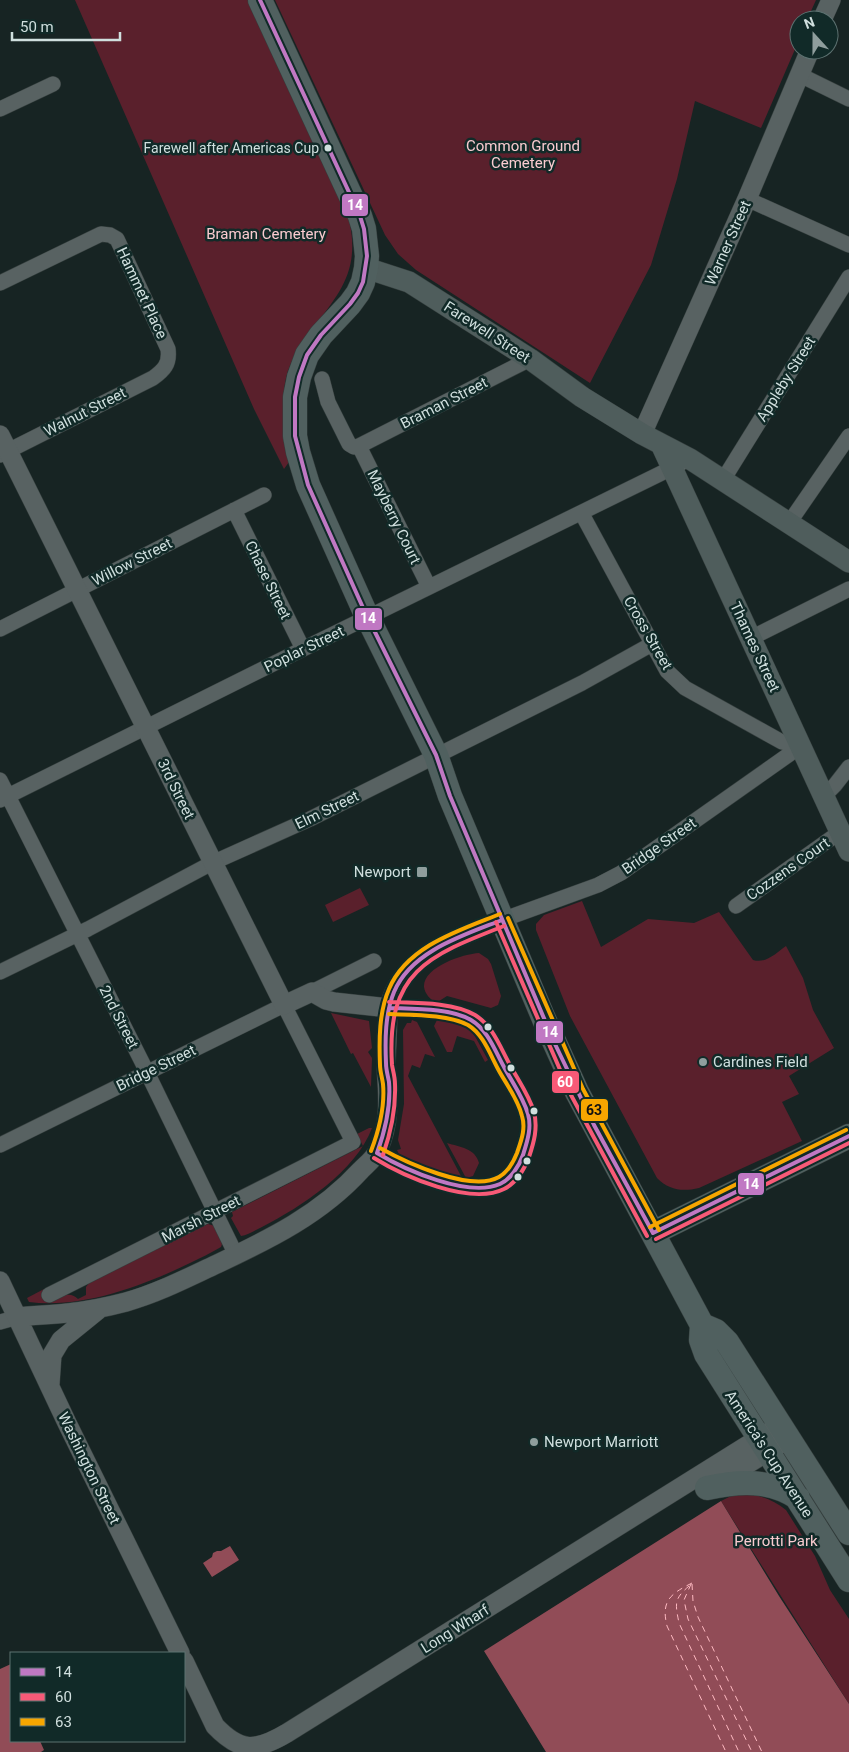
<svg xmlns="http://www.w3.org/2000/svg" width="849" height="1752" font-family="Roboto,sans-serif">
	<style>
		.green { fill: #5a202c }
		.water { fill: #914c57 }
		.lines { fill: none; stroke-linecap: round; stroke-linejoin: round }
		.ferry { stroke: #feb9c1; stroke-width: 1; stroke-dasharray: 6 5; stroke-linecap: butt }
		.minor-casing { stroke: #353f3e; stroke-width: 16 }
		.tertiary-casing { stroke: #353f3e; stroke-width: 20 }
		.secondary-casing { stroke: #353f3e; stroke-width: 22 }
		.primary-casing { stroke: #353f3e; stroke-width: 25 }
		.minor { stroke: #586262; stroke-width: 15 }
		.tertiary { stroke: #586262; stroke-width: 19 }
		.secondary { stroke: #4f5d5c; stroke-width: 21 }
		.primary { stroke: #50605f; stroke-width: 24 }
		.bus-1-casing { stroke: #112a28; stroke-width: 8 }
		.bus-2-casing { stroke: #112a28; stroke-width: 8 }
		.bus-3-casing { stroke: #112a28; stroke-width: 8 }
		.bus-1 { stroke: #c078c3; stroke-width: 4 }
		.bus-2 { stroke: #f75a77; stroke-width: 4 }
		.bus-3 { stroke: #f7a600; stroke-width: 4 }
		.bus-dot { fill: #d0dfde; stroke: #112a28; stroke-width: 2 }
		.poi-dot { fill: #8f9e9d; stroke: #112a28; stroke-width: 2 }
		.labels { text-anchor: middle; stroke-width: 5; stroke-linejoin: round; paint-order: stroke }
		.bus-label { font-size: 14px; fill: #d0dfde; stroke: #112a28; text-anchor: end }
		.park-label { font-size: 15px; fill: #facbd0; stroke: #112a28 }
		.street-label { font-size: 15px; fill: #d0dfde; stroke: #112a28 }
		.poi-label { font-size: 15px; fill: #d0dfde; stroke: #112a28; text-anchor: start }
		.line-badge { stroke: #112a28; stroke-width: 2 }
		.badge-label { font-size: 14px; text-anchor: middle; font-weight: bold; fill: #fff }
		.pale-badge-label { font-size: 14px; text-anchor: middle; font-weight: bold; fill: #111 }
	</style>
	<rect width="100%" height="100%" fill="#172423"/>
	<path class="green" d="M75,0H248L340,199C343,207 348,216 350,224C359,271 340,293 313,328C302,343 290,360 286,378C280,406 285,434 289,462L284,469L254,409Z
		M275,0H816L807,20H799V40L761,128L695,101L677,179L651,265L590,383L416,270L398,254L385,235Z
		M360,888L369,905L333,922L325,905Z
		M582,901L601,947L648,919L694,923L719,912L753,960C766,964 776,953 786,946L803,978L813,1010L834,1048L789,1076L799,1094L782,1102L802,1141L699,1188C682,1192 669,1190 657,1178L570,1016L536,930V924L544,915Z
		M479,953L488,959L491,964L501,996L498,1005L491,1008L447,996L436,1003C430,999 425,994 424,987C423,967 463,954 479,953Z
		M331,1013L369,1021L372,1048L368,1052L372,1058L371,1087L353,1053L351,1054Z
		M441,1019L470,1027L488,1060L485,1062L474,1041L457,1036L452,1052H447L434,1026L437,1020Z
		M412,1020L417,1022L435,1057L425,1054L420,1068L412,1065L408,1076L461,1176L460,1179L409,1162L400,1156L397,1150L401,1149L398,1140L404,1104L403,1030L407,1023H411Z
		M369,1128H372C356,1171 301,1207 262,1227C255,1230 248,1235 241,1236L231,1218L233,1216L232,1212L363,1146L357,1134Z
		M447,1143C460,1147 475,1148 479,1163L473,1176L466,1178Z
		M208,1224L215,1226L222,1244L221,1247C211,1253 200,1258 190,1263C143,1286 81,1309 29,1302L27,1298L44,1289L51,1302C61,1297 69,1290 78,1299L86,1295V1287L90,1282Z
		M746,1493C761,1496 774,1500 786,1510L815,1556L830,1590L849,1619V1704L721,1501L733,1495Z"/>
	<path class="water" d="M721,1501L779,1596L849,1704V1752H546L484,1651Z
		M230,1546L239,1560L212,1577L203,1563L212,1557L213,1553L217,1551H221Z
		M11,1664V1741H40L44,1750L41,1752H0V1669Z"/>
	<g class="lines">
		<path class="ferry" d="M692,1583C670,1594 661,1601 667,1626L726,1752
			M691,1584L684,1600L688,1619L752,1752
			M692,1584L693,1601L698,1617L762,1752
			M689,1586C674,1599 675,1603 679,1623L739,1752"/>
		<g class="minor-casing">
			<path id="minor" d="M800,75L849,99
				M0,109L53,84
				M747,199L849,245
				M0,283L101,234L110,235L117,239L168,349C170,364 164,370 153,378L0,455
				M322,379L328,402L349,444L354,447L359,446
				M359,446L530,359
				M359,446L429,587
				M723,480L849,277
				M234,510L303,649
				M582,514L667,671L685,688L782,742L801,746
				M789,523L849,436
				M0,629L264,495
				M751,638L849,589
				M0,780L143,1064L236,1255
				M824,796L835,785L849,767
				M0,800L303,649L680,464
				M736,906L840,832
				M502,920L598,885L621,873L801,746
				M0,972L88,929L212,863L310,819L582,683L652,644
				M312,992L374,961
				M0,1145L284,1005L353,1142L49,1295
				M0,1322L18,1317"/>
		</g>
		<g class="tertiary-casing">
			<path id="tertiary" d="M822,20L831,0
				M642,434L747,199L810,50
				M0,435L284,1005L312,992L326,1000L334,1002L389,1008
				M0,1281L67,1423L180,1653
				M18,1317C34,1315 51,1315 67,1313C87,1311 107,1307 126,1302C158,1293 187,1278 217,1264C270,1239 321,1214 361,1170C367,1164 375,1158 378,1150C391,1122 388,1094 386,1065C386,1055 387,1045 387,1035C388,1026 387,1017 389,1008C400,955 458,938 502,920
				M50,1384L52,1355L61,1340L98,1310
				M714,1485L780,1444
				M184,1661L215,1726C240,1752 255,1752 287,1733L780,1425"/>
		</g>
		<g class="secondary-casing">
			<path id="secondary" d="M366,268L409,282L530,359L582,397L642,434L690,459L849,562
				M661,444L849,851"/>
		</g>
		<g class="primary-casing">
			<path id="primary" d="M260,0L360,216L364,229L367,256L366,268L363,282L358,293L350,304L321,335L307,355L299,377L295,397V436L298,452L308,485L364,610L436,755L450,796L544,1019L577,1092L702,1325L701,1340L706,1354L849,1580
				M653,1233L849,1136
				M702,1325L716,1331L727,1342L849,1533
				M707,1488C739,1481 770,1479 798,1498"/>
		</g>
		<use href="#minor" class="minor"/>
		<use href="#tertiary" class="tertiary"/>
		<use href="#secondary" class="secondary"/>
		<use href="#primary" class="primary"/>
		<g class="bus-1-casing">
			<path id="bus-1" d="M260,0L360,216L364,229L367,256L363,282L358,293L350,304L321,335L307,355L299,377L295,397V436L308,485L364,610L436,755L450,796L554,1042L594,1125L653,1233
				M377,1153C405,1170 468,1198 500,1184C511,1179 519,1166 523,1155C527,1142 532,1128 528,1114C523,1097 512,1082 504,1067C495,1051 488,1030 471,1020C450,1008 413,1009 389,1008
				M377,1153C385,1131 391,1106 389,1082C388,1076 386,1070 386,1063C385,1040 385,1014 394,992C411,951 464,935 502,920
				M653,1233L849,1136"/>
		</g>
		<g class="bus-2-casing">
			<path id="bus-2" d="M496,922L571,1095L647,1236
				M383,1155C391,1132 396,1108 395,1084C395,1077 393,1071 392,1065C386,972 427,956 504,926
				M374,1158C403,1176 470,1206 504,1189C516,1183 524,1170 529,1157C534,1142 538,1128 534,1112C529,1095 518,1080 510,1065C500,1047 493,1026 475,1015C453,1002 415,1003 389,1002
				M656,1239L849,1143"/>
		</g>
		<g class="bus-3-casing">
			<path id="bus-3" d="M508,918L583,1089L659,1230
				M380,1148C405,1162 471,1193 499,1177C508,1172 513,1163 517,1153C521,1141 526,1129 522,1116C518,1099 506,1084 498,1069C490,1054 483,1034 468,1025C447,1014 412,1015 389,1014
				M371,1151C379,1130 385,1106 383,1084C382,1077 380,1071 380,1065C379,1040 379,1012 389,989C407,946 460,930 500,914
				M650,1227L846,1130"/>
		</g>
		<use href="#bus-1" class="bus-1"/>
		<use href="#bus-2" class="bus-2"/>
		<use href="#bus-3" class="bus-3"/>
	</g>
	<g class="bus-dot">
		<circle cx="328" cy="148" r="4.5"/>
		<circle cx="488" cy="1027" r="4.5"/>
		<circle cx="511" cy="1068" r="4.5"/>
		<circle cx="534" cy="1111" r="4.5"/>
		<circle cx="527" cy="1161" r="4.5"/>
		<circle cx="518" cy="1177" r="4.5"/>
	</g>
	<g class="poi-dot">
		<rect x="416" y="866" width="12" height="12" rx="2.5"/>
		<circle cx="703" cy="1062" r="5"/>
		<circle cx="534" cy="1442" r="5"/>
	</g>
	<g class="labels">
		<g class="bus-label">
			<text x="319" y="153">Farewell after Americas Cup</text>
		</g>
		<g class="park-label">
			<text x="523" y="151">Common Ground<tspan x="523" dy="17">Cemetery</tspan></text>
			<text x="266" y="239">Braman Cemetery</text>
			<text x="776" y="1546">Perrotti Park</text>
		</g>
		<g class="street-label">
			<text transform="translate(728 243) rotate(-66)" y="5">Warner Street</text>
			<text transform="translate(142 293) rotate(65)" y="5">Hammet Place</text>
			<text transform="translate(487 332) rotate(33)" y="5">Farewell Street</text>
			<text transform="translate(786 379) rotate(-58)" y="5">Appleby Street</text>
			<text transform="translate(444 403) rotate(-27)" y="5">Braman Street</text>
			<text transform="translate(85 412) rotate(-27)" y="5">Walnut Street</text>
			<text transform="translate(394 517) rotate(64)" y="5">Mayberry Court</text>
			<text transform="translate(132 562) rotate(-27)" y="5">Willow Street</text>
			<text transform="translate(268 580) rotate(64)" y="5">Chase Street</text>
			<text transform="translate(648 633) rotate(60)" y="5">Cross Street</text>
			<text transform="translate(755 647) rotate(65)" y="5">Thames Street</text>
			<text transform="translate(304 649) rotate(-26)" y="5">Poplar Street</text>
			<text transform="translate(176 789) rotate(64)" y="5">3rd Street</text>
			<text transform="translate(327 810) rotate(-26)" y="5">Elm Street</text>
			<text transform="translate(659 846) rotate(-35)" y="5">Bridge Street</text>
			<text transform="translate(788 869) rotate(-35)" y="5">Cozzens Court</text>
			<text transform="translate(119 1017) rotate(63)" y="5">2nd Street</text>
			<text transform="translate(156 1068) rotate(-26)" y="5">Bridge Street</text>
			<text transform="translate(201 1219) rotate(-27)" y="5">Marsh Street</text>
			<text transform="translate(769 1454) rotate(57)" y="5">America's Cup Avenue</text>
			<text transform="translate(89 1468) rotate(64)" y="5">Washington Street</text>
			<text transform="translate(455 1629) rotate(-32)" y="5">Long Wharf</text>
		</g>
		<g class="poi-label">
			<text x="411" y="877" text-anchor="end">Newport</text>
			<text x="713" y="1067">Cardines Field</text>
			<text x="544" y="1447">Newport Marriott</text>
		</g>
	</g>
	<g class="line-badge">
		<rect x="341" y="193" width="28" height="24" rx="5" fill="#c078c3"/>
		<rect x="354" y="607" width="29" height="24" rx="5" fill="#c078c3"/>
		<rect x="535" y="1020" width="29" height="24" rx="5" fill="#c078c3"/>
		<rect x="551" y="1070" width="29" height="24" rx="5" fill="#f75a77"/>
		<rect x="580" y="1098" width="29" height="24" rx="5" fill="#f7a600"/>
		<rect x="737" y="1172" width="28" height="24" rx="5" fill="#c078c3"/>
	</g>
	<g class="badge-label">
		<text x="355" y="210">14</text>
		<text x="368" y="623">14</text>
		<text x="550" y="1037">14</text>
		<text x="565" y="1087">60</text>
		<text x="751" y="1189">14</text>
	</g>
	<g class="pale-badge-label">
		<text x="594" y="1115">63</text>
	</g>
	<rect x="10" y="1652" width="175" height="90" fill="#112a28" stroke="#5d7271"/>
	<rect x="20" y="1668" width="25" height="8" fill="#c078c3" stroke="#5d7271"/>
	<text x="55" y="1677" font-size="15" fill="#d0dfde">14</text>
	<rect x="20" y="1693" width="25" height="8" fill="#f75a77" stroke="#5d7271"/>
	<text x="55" y="1702" font-size="15" fill="#d0dfde">60</text>
	<rect x="20" y="1718" width="25" height="8" fill="#f7a600" stroke="#5d7271"/>
	<text x="55" y="1727" font-size="15" fill="#d0dfde">63</text>
	<g transform="translate(814 35) rotate(339)"><circle r="24" fill="#112a28" stroke="#5d7271"/>
	<path d="M0-4L9 19L0 12L-9 19Z" fill="#8f9e9d"/>
	<text y="-8" font-size="14" font-weight="bold" text-anchor="middle" fill="#d0dfde">N</text>
	</g>
	<path d="M12 32v8h108v-8" fill="none" stroke="#d0dfde" stroke-width="2.5"/>
	<text x="20" y="32" font-size="15" fill="#d0dfde" stroke="#112a28" stroke-width="4" paint-order="stroke">50 m</text>
</svg>
